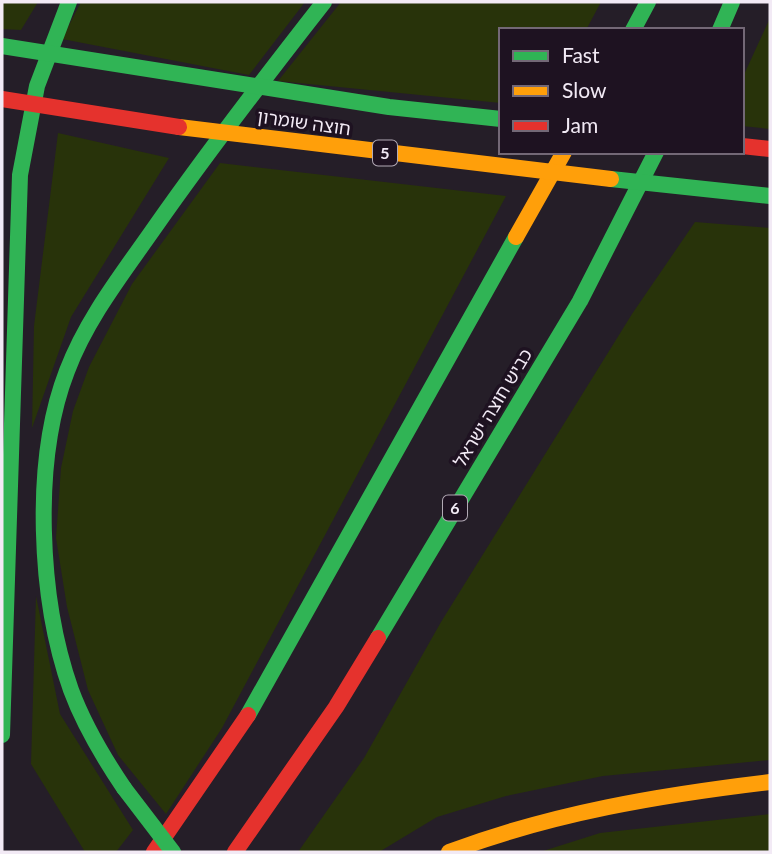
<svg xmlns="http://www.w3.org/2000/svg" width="772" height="854" font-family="Lato,'Noto Sans Hebrew',sans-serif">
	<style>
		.green { fill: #28330a }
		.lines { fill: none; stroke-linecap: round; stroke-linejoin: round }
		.fast { stroke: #30b455; stroke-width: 16 }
		.slow { stroke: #ff9f0a; stroke-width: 16 }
		.jam { stroke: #e5322d; stroke-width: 16 }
		.fast-bridge { stroke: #30b455; stroke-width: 16 }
		.slow-bridge { stroke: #ff9f0a; stroke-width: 16 }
		.jam-bridge { stroke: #e5322d; stroke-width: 16 }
		.labels { text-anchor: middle; stroke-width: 7; stroke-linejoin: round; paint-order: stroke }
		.shield { fill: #1e1221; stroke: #b2a9b5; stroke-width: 2 }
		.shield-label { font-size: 16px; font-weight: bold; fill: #f2eaf5 }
		.street-label { font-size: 18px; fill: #f2eaf5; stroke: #1e1221 }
	</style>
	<rect width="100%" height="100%" fill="#251e28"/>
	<path class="green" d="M2,2H38L21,30L2,29Z
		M81,2H305L249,75L62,39Z
		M341,2H601L586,30H501V103L278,81Z
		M770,18V129L742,126V79Z
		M58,133L169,158L71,317L32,428L34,326Z
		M220,163L506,196L222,728L166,814L118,755L88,690L67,607L56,538L61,468L73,411L89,367L132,284Z
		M695,222L770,228V760L603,776L506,796L437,817L379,852H298L364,758L441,622L632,314Z
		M36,596L60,714L133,830L116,852H85L31,764Z
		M770,814V852H540L600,833Z"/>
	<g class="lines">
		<path class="fast" d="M633,30L648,2
			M720,30L732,2
			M378,638L580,301L656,152
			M248,715L516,237
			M2,735L20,175L37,86L69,2
			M124,788C103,757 84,725 71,690C39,600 32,461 67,371C87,318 123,273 155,227C209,150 266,76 324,2"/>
		<path class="slow" d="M516,237L564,152
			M449,852C553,813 660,795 770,782"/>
		<path class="jam" d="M742,146L770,149
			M154,852L248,715
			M235,852L336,707L378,638"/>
		<path class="fast-bridge" d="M2,46L389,107L501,119
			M611,179L770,196
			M124,788L173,852"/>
		<path class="slow-bridge" d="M179,127L611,179"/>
		<path class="jam-bridge" d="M2,99L179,127"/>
	</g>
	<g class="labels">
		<g class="shield">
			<rect x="373" y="140.5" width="24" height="25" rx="5"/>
			<rect x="443" y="495.5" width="24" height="25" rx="5"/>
		</g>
		<g class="shield-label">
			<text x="385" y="159">5</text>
			<text x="455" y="514">6</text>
		</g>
		<g class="street-label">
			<text transform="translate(304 123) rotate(8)" y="6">חוצה שומרון</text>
			<text transform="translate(493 408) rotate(-59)" y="6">כביש חוצה ישראל</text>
		</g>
	</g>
	<rect width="772" height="854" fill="none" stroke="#f2eaf5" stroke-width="7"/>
	<rect x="499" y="28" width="245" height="126" fill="#1e1221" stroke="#736876" stroke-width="2"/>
	<rect x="513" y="51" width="35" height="10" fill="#30b455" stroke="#736876" stroke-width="2"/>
	<text x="562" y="63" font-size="21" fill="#f2eaf5">Fast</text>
	<rect x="513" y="86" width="35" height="10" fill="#ff9f0a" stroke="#736876" stroke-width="2"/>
	<text x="562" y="98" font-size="21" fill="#f2eaf5">Slow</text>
	<rect x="513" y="121" width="35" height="10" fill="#e5322d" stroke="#736876" stroke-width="2"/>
	<text x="562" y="133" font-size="21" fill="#f2eaf5">Jam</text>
</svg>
